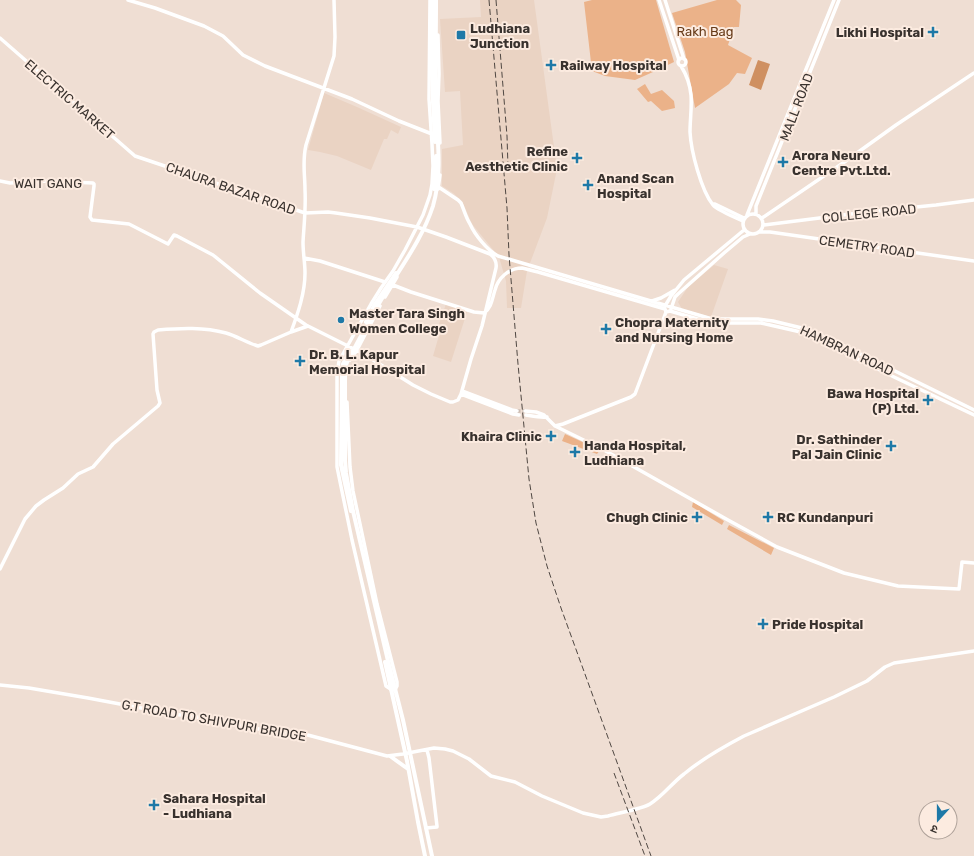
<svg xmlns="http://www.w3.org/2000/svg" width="974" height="856" font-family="Rubik,'Noto Sans Devanagari',sans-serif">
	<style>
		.built { fill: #ead3c3 }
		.green { fill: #ebb289 }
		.water { fill: #cf9061 }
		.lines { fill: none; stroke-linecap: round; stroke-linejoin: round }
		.secondary-tunnel { stroke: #cbbcb2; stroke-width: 3.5; stroke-dasharray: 3.5 2; stroke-linecap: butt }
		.secondary { stroke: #fff; stroke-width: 3.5 }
		.primary { stroke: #fff; stroke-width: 4 }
		.rail { stroke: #4f4742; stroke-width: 1; stroke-dasharray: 6 3; stroke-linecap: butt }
		.poi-dot { fill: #1e79a7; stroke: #fcebe0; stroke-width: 1.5 }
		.labels { text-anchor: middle; stroke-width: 4; stroke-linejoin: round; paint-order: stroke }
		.poi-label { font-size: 13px; font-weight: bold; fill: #39322e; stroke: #fcebe0; text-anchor: start }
		.park-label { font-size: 13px; fill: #673b19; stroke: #fcebe0 }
		.street-label { font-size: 13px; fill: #39322e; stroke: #fcebe0 }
	</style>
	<rect width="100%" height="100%" fill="#efded3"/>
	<path class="built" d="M480,0H534L557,169L547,218L527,271L521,308H507L506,281L499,257L472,224L462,201L453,193L442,186V149L463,145L460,91L445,92L440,19L481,17Z
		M324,93L357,107L401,127L398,134L391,130L387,139H384L371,170L337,156L320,152L308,150Z
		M714,265L728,269L711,317L682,309L678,302L688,287Z
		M446,304L467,312L451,362L433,356L442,325L439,324Z"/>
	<path class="green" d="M592,0H656L674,62L653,72L635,80L605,76L592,71L584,2Z
		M717,0H736L741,5L739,27H734L728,45L752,58L745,74L737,73L729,84L695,108L685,52L672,13Z
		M645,84L651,94L662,90L674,101L675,108L662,111L651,101L648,102L637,89Z
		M565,434L600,450L597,454L562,441Z
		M693,502L724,521L722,525L692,507Z
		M729,525L774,548L771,555L727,529Z"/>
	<path class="water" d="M758,60L770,64L761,90L749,85Z"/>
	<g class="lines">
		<path class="secondary-tunnel" d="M517,411H525"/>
		<path class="secondary" d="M128,0L155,8L204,26L223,36L243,55L265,66L352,99L399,121L432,134
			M659,0L679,60
			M665,0L684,59
			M438,35L439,74L438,101L440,143
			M0,38L135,156L305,213L328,212L336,213L370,218L417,227L446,237L490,254C495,258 497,262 496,268L482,326L471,359L461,394L458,400L453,402H450L431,394L413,385L362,353L306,325L260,293L213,255L177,236L174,235L168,244L129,224L92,220L90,217L94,186V184L93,183L49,181L10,183L0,181
			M678 62a4 4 0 1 1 8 0a4 4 0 1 1-8 0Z
			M681,66C686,74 690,85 691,95C692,107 690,120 690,132C691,151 701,190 713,205C717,210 736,218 743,221
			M437,186L458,200L461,203C464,210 466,218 470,224C475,235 487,250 498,256L712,319H758L773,321L806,329L834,341L974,410
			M438,189L440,175
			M713,204H715L744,218
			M743 224a10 10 0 1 1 20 0a10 10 0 1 1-20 0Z
			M756,214V206L839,0
			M747,215L834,0
			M762,218L843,163L896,125L974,73
			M764,225L867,212L936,205L974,200
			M760,232H770L974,261
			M304,258L320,261L385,282
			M393,285L411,292L474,312L484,313C492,307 492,299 495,290C498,278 509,268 522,268C527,269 533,271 538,272L665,309L666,312L670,311L711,323H761L770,325L805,333L894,377L974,415
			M385,297L397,277
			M652,301L661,298L675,290
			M665,306L671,296L684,280L744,230
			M671,309L675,297L678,294L724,253L743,237L750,234
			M291,332C298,313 305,293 305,273C305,263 303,253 303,242C304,225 306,208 305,190C305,174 302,162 306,145L334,56L335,37L334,0
			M350,360L357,350L380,306
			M462,391L512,410L517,411
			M461,394L513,414L519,415
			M347,402L350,467L353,491L377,604L397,682V686L395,690
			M525,411L536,412L544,415L555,426L604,450L728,520L777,547L844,573L898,586L959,589L962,562L974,563
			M526,415C532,416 541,418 547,417
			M555,426L563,424L631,397L635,394L666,312
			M0,569L25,519L36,506L44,500L63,488L78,474L93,467L113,444L158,406L160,403L157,390L153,334L154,332L158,330C181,328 204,327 226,333C237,336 247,343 258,346L261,345L291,332L308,326
			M0,685L29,688L88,698L173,714L204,718L259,729L304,734L387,756L403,754L434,748L445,749L453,751L469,759L491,776L515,782L542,796L583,813L601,817L608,816C618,813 642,809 650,804C663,796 672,783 684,774C702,759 723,747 744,736L834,697L867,681L885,667L894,663L974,651
			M392,690L386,686L352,540L337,467V374L339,361L371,304L381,288L393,271L405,250L423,215L430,195L432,184L433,166L432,144L429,99L430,0
			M426,828L437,827V826L429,758L427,750"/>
		<path class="primary" d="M433,0V102L435,142
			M434,189L435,179L436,156
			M366,322L375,304L396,273
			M350,351L343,364L342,373L341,465L351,511
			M385,662L407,761L418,822L425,856
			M390,756L408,769
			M432,856L403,720L388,661L353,511L346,473L345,460V373L346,365L348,360C358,342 367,324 377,307C396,273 421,243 433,206C442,175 438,144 436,112C435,75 436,37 436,0"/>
		<path class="rail" d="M489,0L507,208L509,255L518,364L529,479L536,523L547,566L561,608L651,856
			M496,0L507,136L508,167
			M614,773L645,856"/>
	</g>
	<g class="poi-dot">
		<path d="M931 26h4v4h4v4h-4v4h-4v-4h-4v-4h4z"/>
		<rect x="456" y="30" width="10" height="10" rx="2"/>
		<path d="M549 59h4v4h4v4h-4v4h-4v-4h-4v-4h4z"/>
		<path d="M575 152h4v4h4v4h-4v4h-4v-4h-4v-4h4z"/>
		<path d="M781 156h4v4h4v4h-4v4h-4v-4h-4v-4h4z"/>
		<path d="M586 179h4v4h4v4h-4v4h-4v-4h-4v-4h4z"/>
		<circle cx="341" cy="320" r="4"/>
		<path d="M604 323h4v4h4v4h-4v4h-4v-4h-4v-4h4z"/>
		<path d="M298 355h4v4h4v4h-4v4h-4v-4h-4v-4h4z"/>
		<path d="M926 394h4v4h4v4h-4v4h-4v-4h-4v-4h4z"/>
		<path d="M549 430h4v4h4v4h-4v4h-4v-4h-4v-4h4z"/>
		<path d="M889 440h4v4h4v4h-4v4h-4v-4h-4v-4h4z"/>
		<path d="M573 446h4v4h4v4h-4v4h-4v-4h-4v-4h4z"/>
		<path d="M695 511h4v4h4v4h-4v4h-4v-4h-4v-4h4z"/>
		<path d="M766 511h4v4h4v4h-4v4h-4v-4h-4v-4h4z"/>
		<path d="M761 618h4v4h4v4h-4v4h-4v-4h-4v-4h4z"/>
		<path d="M152 799h4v4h4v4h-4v4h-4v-4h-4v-4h4z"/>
	</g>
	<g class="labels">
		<g class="poi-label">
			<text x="470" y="33">Ludhiana<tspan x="470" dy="15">Junction</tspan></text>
			<text x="924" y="37" text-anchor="end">Likhi Hospital</text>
			<text x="560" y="70">Railway Hospital</text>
			<text x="568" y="156" text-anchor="end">Refine<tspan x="568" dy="15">Aesthetic Clinic</tspan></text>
			<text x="792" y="160">Arora Neuro<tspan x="792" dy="15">Centre Pvt.Ltd.</tspan></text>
			<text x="597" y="183">Anand Scan<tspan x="597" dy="15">Hospital</tspan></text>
			<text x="349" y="318">Master Tara Singh<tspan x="349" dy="15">Women College</tspan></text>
			<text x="615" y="327">Chopra Maternity<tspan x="615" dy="15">and Nursing Home</tspan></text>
			<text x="309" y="359">Dr. B. L. Kapur<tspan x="309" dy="15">Memorial Hospital</tspan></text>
			<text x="919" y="398" text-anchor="end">Bawa Hospital<tspan x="919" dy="15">(P) Ltd.</tspan></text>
			<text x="542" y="441" text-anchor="end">Khaira Clinic</text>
			<text x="882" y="444" text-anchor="end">Dr. Sathinder<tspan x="882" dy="15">Pal Jain Clinic</tspan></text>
			<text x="584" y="450">Handa Hospital,<tspan x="584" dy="15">Ludhiana</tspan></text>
			<text x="688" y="522" text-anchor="end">Chugh Clinic</text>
			<text x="777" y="522">RC Kundanpuri</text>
			<text x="772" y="629">Pride Hospital</text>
			<text x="163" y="803">Sahara Hospital<tspan x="163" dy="15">- Ludhiana</tspan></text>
		</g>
		<g class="park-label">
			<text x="705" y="36">Rakh Bag</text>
		</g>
		<g class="street-label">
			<text transform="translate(70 99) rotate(41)" y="5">ELECTRIC MARKET</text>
			<text transform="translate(796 107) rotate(-69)" y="5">MALL ROAD</text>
			<text x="48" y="188">WAIT GANG</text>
			<text transform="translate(231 188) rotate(19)" y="5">CHAURA BAZAR ROAD</text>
			<text transform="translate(869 213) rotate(-6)" y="5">COLLEGE ROAD</text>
			<text transform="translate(867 246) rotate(8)" y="5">CEMETRY ROAD</text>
			<text transform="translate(847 350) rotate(25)" y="5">HAMBRAN ROAD</text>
			<text transform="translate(214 720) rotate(10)" y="5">G.T ROAD TO SHIVPURI BRIDGE</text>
		</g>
	</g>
	<g transform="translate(938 820) rotate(201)"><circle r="19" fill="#fcebe0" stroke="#aea199"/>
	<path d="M0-3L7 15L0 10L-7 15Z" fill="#1e79a7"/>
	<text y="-6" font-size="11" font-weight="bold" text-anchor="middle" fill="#39322e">उ</text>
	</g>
</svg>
